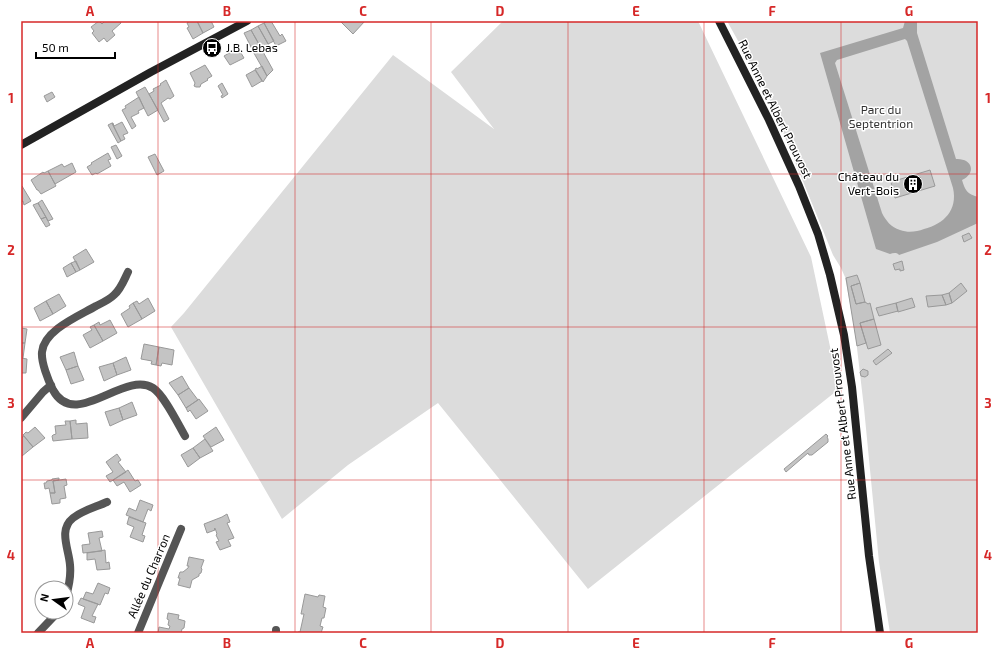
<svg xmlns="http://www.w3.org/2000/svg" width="999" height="654" font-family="'Exo 2',sans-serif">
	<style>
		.green { fill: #dcdcdc }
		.water { fill: #a3a3a3; fill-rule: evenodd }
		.building { fill: #c4c4c4; stroke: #999 }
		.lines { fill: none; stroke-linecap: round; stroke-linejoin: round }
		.street { stroke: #555; stroke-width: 8 }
		.secondary { stroke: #222; stroke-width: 8 }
		.grid { fill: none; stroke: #d62828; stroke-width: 1; stroke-opacity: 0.55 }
		.labels { text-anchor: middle; stroke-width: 3; stroke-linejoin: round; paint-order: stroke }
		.poi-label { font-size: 12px; fill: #000; stroke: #fff; text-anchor: start }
		.street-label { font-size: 12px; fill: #000; stroke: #fff }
		.park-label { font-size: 12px; fill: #333; stroke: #fff }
		.neatline { fill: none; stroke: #d62828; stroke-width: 1.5 }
		.grid-label { font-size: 13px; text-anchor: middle; font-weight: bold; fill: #d62828 }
	</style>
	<rect width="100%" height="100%" fill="#fff"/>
	<path class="green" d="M503,21H698L811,257L839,389L588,589L438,403L348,465L282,519L171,327L184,313L393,55L494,129L451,72Z
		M727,21H978V633H890L879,562L864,408L855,331L845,277L841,268L833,255L767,93Z"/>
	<path class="water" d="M905,21H917V33L956,159C972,158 977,173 962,180C965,190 967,194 978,197V223L937,242L899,255C897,252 893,253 890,254L876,249L820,53L903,28ZM905,39L907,41L953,188C958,210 944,224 924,229C916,232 908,233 900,230C891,227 886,221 882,213L835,63L837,60Z"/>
	<path class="building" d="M99,21L102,24L105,21H120L121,23L112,31L115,35L107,42L104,38L99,42L92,33L94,31L91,27Z
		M190,21H197L203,33L193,39L187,28L189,27L187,23Z
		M197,21H211L214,27L203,33Z
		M267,21H271L280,36L282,34L286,41L276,46L264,23Z
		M340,21H365L353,34Z
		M264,23L274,41L268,44L258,26Z
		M258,26L270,47L263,51L251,30Z
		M251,30L273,70L267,76L255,55L244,33Z
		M238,48L244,58L230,65L224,56Z
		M205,65L212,76L207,79L208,80L201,84L200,87H196L194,86L195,83L190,73Z
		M262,66L267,76L263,82L255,69L257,68V69Z
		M255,70L262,81L252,87L246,75Z
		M166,80L174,96L170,99L168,98L161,103L169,119L164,122L149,94L154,91L153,89L161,85L160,84Z
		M222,83L228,94L222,98L221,96L223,95L218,86Z
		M145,87L158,110L148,116L136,92Z
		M52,92L55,97L47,102L44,96Z
		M139,97L144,108L138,111L139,113L131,117L136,126L132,129L122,110L126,108L125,106Z
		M122,122L128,133L123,135L125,139L121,141L112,123H113L114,126Z
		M112,123L121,141L118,143L108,125Z
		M116,145L122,156L117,159L111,147Z
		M108,153L111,159L108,160L111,166L97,174L96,173L92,175L87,167L92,164L91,163Z
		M155,154L164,171L157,175L148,157Z
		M72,163L76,172L55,184L48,171L62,164L64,167Z
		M930,170L935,186L895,198L891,182Z
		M48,171L56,186L41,194L38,190H37L31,180L43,172L44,173Z
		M21,186H22L31,201L24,205L23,201L21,202Z
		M42,200L53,219L48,221L38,203Z
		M38,203L46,217L41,219L33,205Z
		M46,217L50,225L46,227L41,219Z
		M969,233L972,238L964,242L962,236Z
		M86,249L94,262L80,270L73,257Z
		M76,261L80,270L76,272L71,263Z
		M902,261L904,270L900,271V269L895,270L893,264Z
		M71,263L76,272L67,277L63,268Z
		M857,275L860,283L851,286L856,304L865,302L868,304L870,303L874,319L860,323L866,343L857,346L846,278Z
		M860,283L865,302L856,304L851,286Z
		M961,283L967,291L952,303L949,293Z
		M949,293L952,303L946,305L942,295Z
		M59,294L66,306L53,314L46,301Z
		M942,295L946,305L928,307L926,296Z
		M148,298L155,311L142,319L133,303L137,301L139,304Z
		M912,298L915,307L898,312L896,303Z
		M46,301L53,314L40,321L34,308Z
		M133,303L142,319L128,327L121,314L130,308L129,306Z
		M896,303L898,311L879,316L876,308Z
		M874,319L881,345L868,349L860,323Z
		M110,320L117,333L103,341L94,325L99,322L100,325Z
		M94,325L103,341L90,348L83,335L92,330L90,327Z
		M21,328L27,329L25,343H21Z
		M21,343H25L23,358H21Z
		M144,344L159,347L156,365L151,364L152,361L141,359Z
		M159,347L174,350L172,365L162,363L161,366L156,365Z
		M888,349L892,353L876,365L873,361Z
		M74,352L78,366L66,370L60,357Z
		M126,357L131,370L117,375L113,363Z
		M21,358L27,359L26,373H21Z
		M113,363L117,375L104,381L99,367Z
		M78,366L84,380L71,384L66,370Z
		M863,369L868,371V375L865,377L861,376L860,372Z
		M182,376L189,388L178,395L169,383Z
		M189,388L198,400L186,408L178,395Z
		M199,399L208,411L196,419L190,410L188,412L186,408Z
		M132,402L137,415L123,420L119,408Z
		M119,408L123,420L110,426L105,412Z
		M76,420V424L87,423L88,438L72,439L70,421Z
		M65,421H70L72,439L53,441L52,436L53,435L56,434L55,426L66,425Z
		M35,427L45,438L33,447L23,435L26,432L28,433Z
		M216,427L224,440L211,447L203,436Z
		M826,434L828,436L827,437L828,439V442L812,455H809L808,453L786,472L784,469Z
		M24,436L33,447L22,456L21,455V438Z
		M205,439L213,451L200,458L193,448Z
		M193,448L200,458L188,467L181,455Z
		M117,454L121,460L118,462L126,472L110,482L106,476L113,472L106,462Z
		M128,470L135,481L138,480L141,485L130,492L124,482L117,486L113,480Z
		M59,478V480L53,481L55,493H50L49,488L45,489L44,483H46L47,481L52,480V479Z
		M66,479L67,485L64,486L66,498L60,499V503L52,504L50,493H55L53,481Z
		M140,500L153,505L151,511L148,509L143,522L126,515L129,508L136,511Z
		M227,514L230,522L227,523L234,538L228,540L231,546L220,550L216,542L219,541L216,535L217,534L215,528L214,529L215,530L207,533L204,524L222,517Z
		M129,517L146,523L142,535L145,536L143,542L130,537L134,527L127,524Z
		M102,531L103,537L99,538L102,551L83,553L82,545L90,544L88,533Z
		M105,550L106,563L109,562L110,569L97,570L95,559L87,560V553Z
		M189,557L204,560L201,568L202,569L201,573L199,574V576L192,580L190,588L178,585L180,578H178L180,572H183L188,568L189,566H187Z
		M98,583L110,588L108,594L105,593L100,605L83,599L86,592L93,594Z
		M305,594L318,597L319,595L325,596L323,607L326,608L324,618H322L320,626L323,627L321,633H297L298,632H300L304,614H301Z
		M81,598L98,604L92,616L96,617L94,623L81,618L85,607L78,604Z
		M168,613L179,615L178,619L185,621L184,628L182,629L181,633H182H158L159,627L169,629L170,626L168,625L169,620L167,619Z"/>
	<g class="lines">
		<path class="street" d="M128,272C124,280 121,289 114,295C109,300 102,303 96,306C79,316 44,330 42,352C41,362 48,380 53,390C75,431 124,370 153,388C164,395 178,424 185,436
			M21,418L43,392L51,385
			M66,596C69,586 71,575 70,565C69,549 58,530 73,518C83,510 96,507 107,502
			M38,633L58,612
			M138,633L181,529
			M276,633V630"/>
		<path class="secondary" d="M719,21L769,120L799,186L818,234L830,275L844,335L852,387L869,556L880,633
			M21,145L151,72L247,21"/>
	</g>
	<path class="grid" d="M158,21V633M295,21V633M431,21V633M568,21V633M704,21V633M841,21V633M21,174H978M21,327H978M21,480H978"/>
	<defs>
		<g id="bus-disc" transform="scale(1)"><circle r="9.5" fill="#000" stroke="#fff"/><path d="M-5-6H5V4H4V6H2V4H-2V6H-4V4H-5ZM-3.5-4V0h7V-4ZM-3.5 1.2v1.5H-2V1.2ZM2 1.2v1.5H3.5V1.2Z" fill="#fff"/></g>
		<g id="building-disc" transform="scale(1)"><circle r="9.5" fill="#000" stroke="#fff"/><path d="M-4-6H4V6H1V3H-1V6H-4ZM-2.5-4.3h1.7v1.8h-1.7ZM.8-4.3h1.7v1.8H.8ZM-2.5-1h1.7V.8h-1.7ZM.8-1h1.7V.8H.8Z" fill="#fff"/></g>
	</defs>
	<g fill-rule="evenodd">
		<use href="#bus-disc" x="212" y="48"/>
		<use href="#building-disc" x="913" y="184"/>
	</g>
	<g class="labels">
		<g class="poi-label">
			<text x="226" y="52">J.B. Lebas</text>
			<text x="899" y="181" text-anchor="end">Château du<tspan x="899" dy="14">Vert-Bois</tspan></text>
		</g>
		<g class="street-label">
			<text transform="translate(775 109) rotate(64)" y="4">Rue Anne et Albert Prouvost</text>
			<text transform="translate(843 424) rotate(-97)" y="4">Rue Anne et Albert Prouvost</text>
			<text transform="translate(149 576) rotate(-67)" y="4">Allée du Charron</text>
		</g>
		<g class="park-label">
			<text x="881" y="114">Parc du<tspan x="881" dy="14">Septentrion</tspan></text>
		</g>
	</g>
	<rect width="999" height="654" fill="none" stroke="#ffffff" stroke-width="44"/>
	<g transform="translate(54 600) rotate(284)"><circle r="19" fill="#ffffff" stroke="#999999"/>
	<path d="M0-3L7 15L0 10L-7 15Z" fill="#000000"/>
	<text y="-6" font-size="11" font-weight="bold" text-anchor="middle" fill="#000000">N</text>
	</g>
	<path d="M36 52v6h79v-6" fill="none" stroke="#000000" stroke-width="2"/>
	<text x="42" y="52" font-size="12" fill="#000000" stroke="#ffffff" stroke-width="3" paint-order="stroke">50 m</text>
	<rect x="22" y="22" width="955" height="610" class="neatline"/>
	<g class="grid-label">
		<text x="90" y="16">A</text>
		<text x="227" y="16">B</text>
		<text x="363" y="16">C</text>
		<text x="500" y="16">D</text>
		<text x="636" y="16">E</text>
		<text x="772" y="16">F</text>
		<text x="909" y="16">G</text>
		<text x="11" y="103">1</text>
		<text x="988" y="103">1</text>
		<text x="11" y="255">2</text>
		<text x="988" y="255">2</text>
		<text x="11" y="408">3</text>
		<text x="988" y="408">3</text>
		<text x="11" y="560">4</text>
		<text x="988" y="560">4</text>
		<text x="90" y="648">A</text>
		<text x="227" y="648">B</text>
		<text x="363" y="648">C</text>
		<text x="500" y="648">D</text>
		<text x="636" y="648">E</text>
		<text x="772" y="648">F</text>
		<text x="909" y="648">G</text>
	</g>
</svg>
